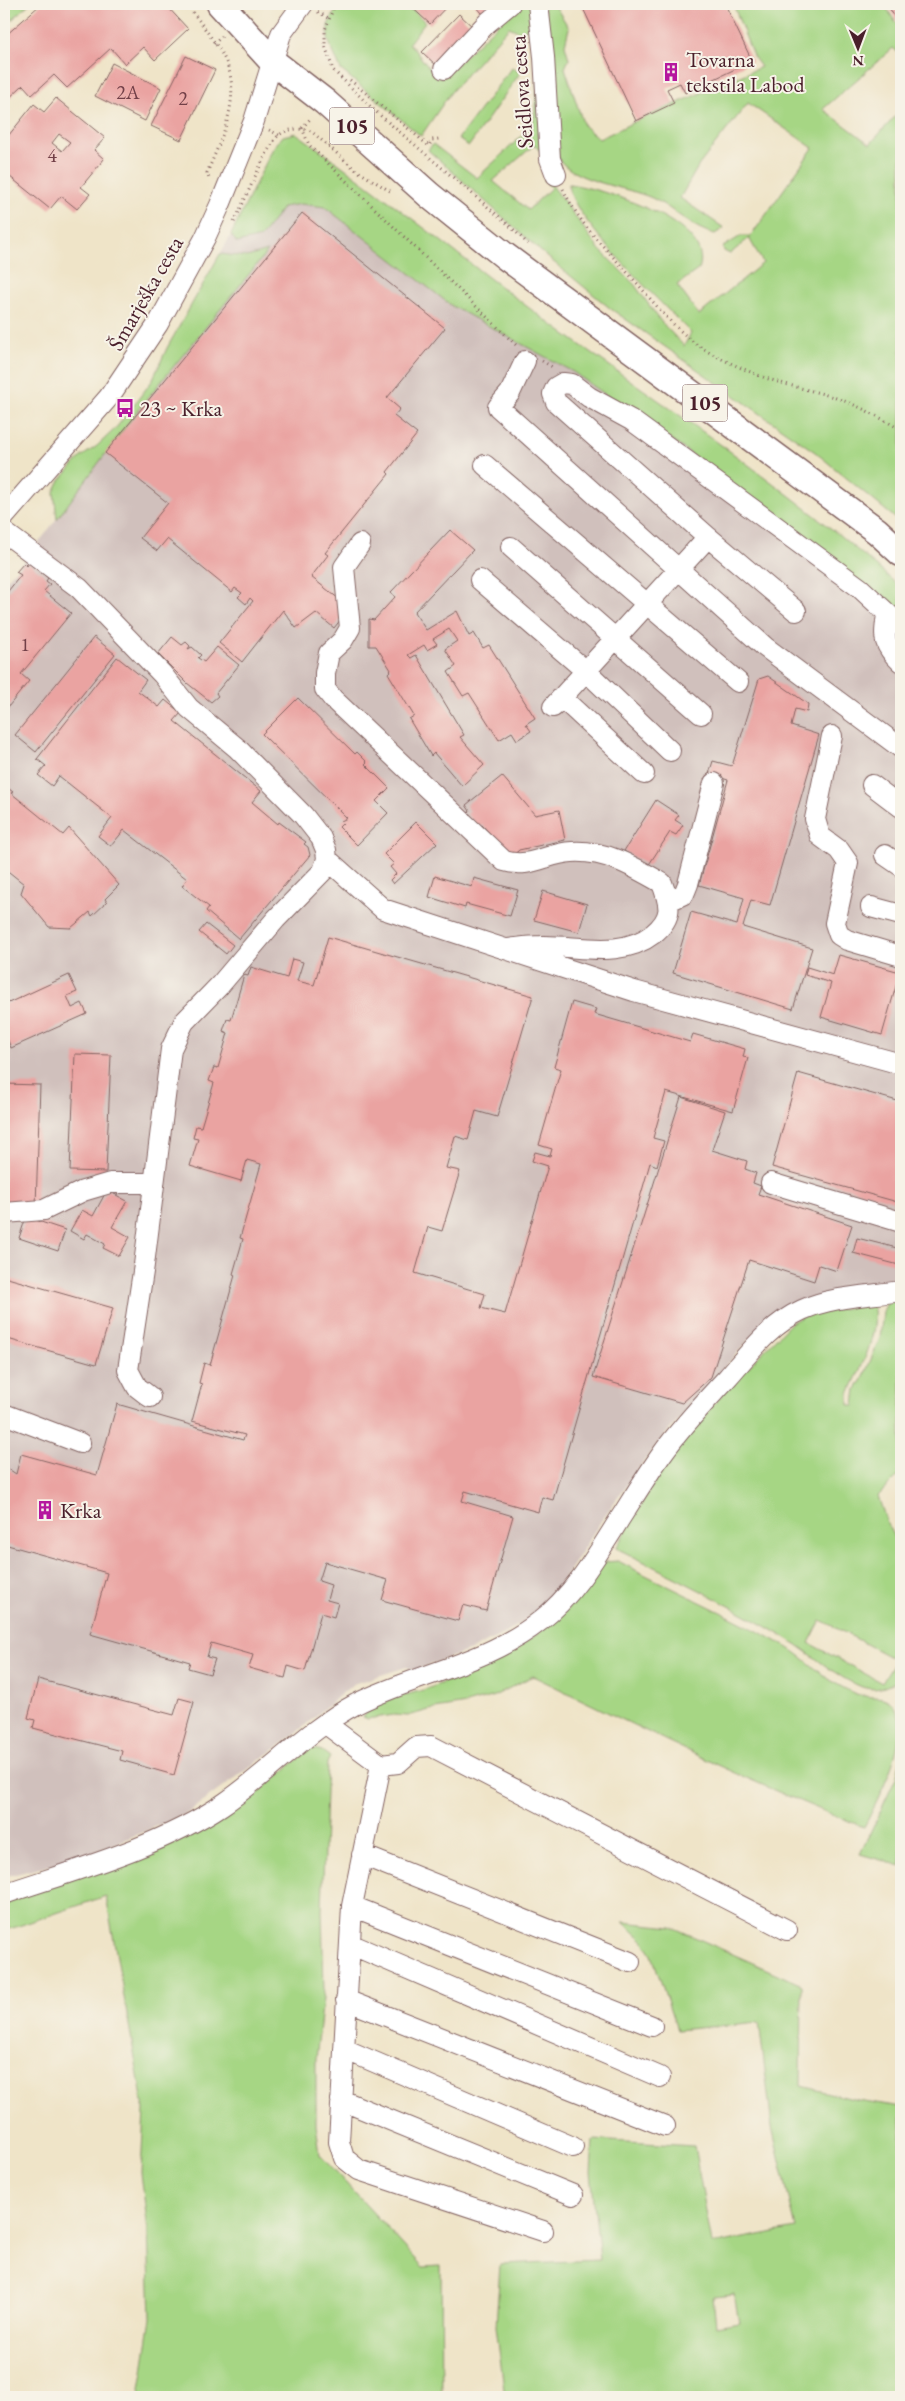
<svg xmlns="http://www.w3.org/2000/svg" width="905" height="2401" font-family="'EB Garamond',serif">
	<style>
		.industrial { fill: #d0c0bc }
		.green { fill: #a6d684; stroke: #787a58; fill-rule: evenodd }
		.building { fill: #eaa3a1; fill-rule: evenodd }
		.lines { fill: none; stroke-linecap: round; stroke-linejoin: round }
		.minor-casing { stroke: #846462; stroke-width: 22 }
		.major-casing { stroke: #846462; stroke-width: 29 }
		.path { stroke: #846462; stroke-width: 3; stroke-dasharray: 1 4; stroke-linecap: butt }
		.minor { stroke: #fff; stroke-width: 20 }
		.major { stroke: #fff; stroke-width: 26 }
		.labels { text-anchor: middle; stroke-width: 4; stroke-linejoin: round; paint-order: stroke }
		.number-label { font-size: 20px; fill: #724048 }
		.shield { fill: #f7f3e8; stroke: #7e5f64; stroke-width: 1 }
		.shield-label { font-size: 21px; font-weight: bold; fill: #4a1f2b }
		.poi-label { font-size: 22px; fill: #4a1f2b; stroke: #f7f3e8; text-anchor: start }
		.street-label { font-size: 22px; fill: #4a1f2b; stroke: #f7f3e8 }
	</style>
	<rect width="100%" height="100%" fill="#f7f3e8"/>
	<filter id="ink" filterUnits="userSpaceOnUse"><feTurbulence type="fractalNoise" baseFrequency=".02" numOctaves="2"/><feDisplacementMap in="SourceGraphic" scale="10" xChannelSelector="R" yChannelSelector="G"/><feConvolveMatrix kernelMatrix="1 2 1 2 8 2 1 2 1" color-interpolation-filters="sRGB"/></filter>
	<filter id="wash" filterUnits="userSpaceOnUse"><feTurbulence type="fractalNoise" baseFrequency=".0096" numOctaves="4" result="noise"/><feDisplacementMap in="SourceGraphic" scale="20" xChannelSelector="R" yChannelSelector="G"/><feGaussianBlur stdDeviation="1.12" result="paint"/><feColorMatrix in="noise" values="0 0 0 0 0 0 0 0 0 0 0 0 0 0 0 0 0 1.4 0 .05"/><feComposite in="paint" operator="in"/></filter>
	<g filter="url(#wash)">
		<rect width="100%" height="100%" fill="#efe4c8"/>
		<path class="industrial" d="M301,204L325,207L452,306L573,372L697,458L901,616V1282L793,1305L766,1320L652,1450L603,1518L555,1592L540,1608L511,1630L471,1650L415,1670L406,1667L353,1684L290,1738L186,1814L78,1859L7,1876L4,1874V583L31,553L138,410L268,251L247,257L220,254L231,235L237,243L261,237L283,207Z"/>
		<path class="green" d="M4,4H29L4,27Z
			M339,4H407L425,22L409,43L430,69L442,78L519,4H532L533,26L520,32L509,27L451,92L421,136L341,70L328,40V25Z
			M544,4H554L569,28L565,45L569,59L565,68L584,126L599,139L636,121L761,67L753,56L733,4H884L896,23L901,21V55L893,48L823,109L870,144L901,110V523L815,452L611,309L545,255L428,150L433,144L477,178L528,130L533,122L540,63L544,154L534,145L493,181L528,210L551,188L544,179L546,177L599,249L634,284L662,323L684,346L691,333L675,317C653,294 566,211 569,184C600,188 716,223 699,269L677,285L699,315L763,263L749,238L730,254L724,251L723,247L741,236H751L813,148L748,103L699,165L680,198L724,228L715,234C692,229 673,208 652,198C625,186 575,183 558,158Z
			M512,67L520,73L469,146L458,139Z
			M296,133C385,195 468,264 555,327C672,411 794,491 901,588V616L697,458L573,372L452,306L325,207L301,204L283,207L261,237L237,243L231,235L273,148L283,136Z
			M268,251L138,410L57,519L54,492L60,480L81,457L97,446L116,428L152,381L167,348L220,254L247,257Z
			M901,1301V1473L878,1496L888,1526L901,1550V1678C889,1686 878,1692 862,1687C835,1677 813,1654 788,1639C732,1606 675,1577 616,1548L664,1466L723,1393L792,1322L807,1314L873,1304C880,1335 861,1365 849,1394V1405H854L856,1389L864,1376L880,1338L883,1312L887,1302ZM821,1620L896,1660L882,1683L809,1643Z
			M618,1561C674,1590 732,1616 787,1647C807,1659 822,1677 842,1687C848,1690 854,1694 860,1695C878,1700 890,1691 899,1717C905,1748 878,1800 864,1827C751,1784 642,1729 533,1676L494,1696L466,1704L429,1710L408,1716L394,1715L367,1719L362,1717C382,1696 411,1696 437,1685C481,1668 523,1648 559,1617C577,1601 591,1581 605,1562Z
			M311,1748L322,1751L330,1757L327,1763L322,1910L324,1990L316,2059V2124L320,2155L423,2267L441,2266L442,2397H139L151,2318L148,2231L141,2173L144,2109L106,1896L4,1931V1899L214,1820L258,1793Z
			M901,1759V1866L860,1854L896,1778Z
			M623,1922L672,1927L802,1985L801,2086L857,2100L901,2107V2397H505L496,2326L500,2264L600,2260L591,2172L593,2140L694,2146L712,2244L796,2228L772,2127L759,2022L677,2030L652,1955L642,1939ZM734,2294L739,2322L716,2326L713,2296Z"/>
		<g id="blocks">
			<path class="building" d="M41,4H165L188,29L155,60L143,47L125,64L111,48L67,88L54,75L32,95L23,85L4,103V37Z
				M408,4H449L430,24Z
				M474,4H494L483,14Z
				M581,4H725L752,61L685,93L680,83L667,89L674,103L636,121Z
				M887,4H901V18L897,21Z
				M459,14L474,28L437,66L422,52Z
				M186,56L215,70L181,140L151,126Z
				M112,63L161,88L145,121L95,96Z
				M56,98L105,138L94,150L104,159L81,187L90,194L77,209L61,196L50,209L4,172V141L34,104L44,112ZM59,134L70,142L62,151L52,143Z
				M302,213L445,328L387,398L400,409L394,416L417,434L387,472L389,474L325,553L328,555L311,577L339,599L341,618L338,623L334,628L316,613L296,628L283,610L242,662L219,643L253,601L250,598L246,604L238,597L242,593L235,588L232,592L167,539L157,551L140,538L168,503L105,453Z
				M450,530L473,550L414,612L426,630L457,611L469,636L474,633L483,648L489,645L535,718L526,724L531,731L517,740L512,732L499,740L469,693L463,696L448,672L456,666L445,649L457,641L449,629L433,639L437,644L427,650L424,645L408,655L411,658L416,655L464,735L460,737L484,765L462,786L434,753L431,756L409,719L414,716L388,673L391,670L376,646H369V619L374,620L395,597L391,592Z
				M24,563L27,566L29,563L48,578L46,581L50,584L44,591L71,613L21,674L29,681L4,712V596L21,575L16,572Z
				M94,637L115,654L36,752L15,735Z
				M172,637L182,645L186,642L190,646L188,649L192,647L201,655L198,658L204,662L217,647L239,665L216,693L218,696L211,702L187,683L158,654Z
				M117,657L146,680L138,691L159,707L165,700L181,713L174,721L261,791L252,802L278,824L279,822L306,842L304,844L308,847L310,855L239,939L206,911L209,907L182,886L187,879L124,830L111,846L98,836L112,818L59,776L52,786L38,775L46,766L37,759Z
				M768,676L808,704L807,712L795,709L791,726L819,735L770,905L751,900L743,927L812,948L793,1009L673,973L691,912L737,925L744,898L699,885L728,780L709,774L713,761L732,766L759,679Z
				M298,698L355,754L357,752L367,762L365,764L389,788L376,801L388,813L357,845L339,827L343,823L341,821L347,818L262,734Z
				M502,776L535,815L559,810L565,840L519,850L511,857L482,825L479,827L467,814L470,811L466,805Z
				M4,785L13,792L11,793L63,835L69,828L119,885L105,899L107,902L92,916L90,912L71,928L49,927L21,893L24,884L4,868Z
				M656,800L679,815L675,820L683,825L676,835L670,832L648,866L624,851Z
				M416,822L437,843L393,884L390,880L396,874L390,867L394,864L384,854Z
				M435,876L472,887L474,878L518,890L510,916L466,904L465,908L429,897Z
				M543,891L587,904L579,932L534,920Z
				M206,924L233,945L226,954L199,932Z
				M328,937L533,996L497,1117L476,1111L468,1140L455,1136L446,1168L460,1171L442,1231L428,1227L415,1273L485,1294L481,1308L505,1314L548,1166L532,1161L535,1152L550,1156L552,1149L539,1145L561,1069L554,1067L572,1002L596,1009L594,1014L690,1042L693,1034L745,1049L743,1057L748,1058L733,1111L666,1092L653,1138L664,1141L657,1166L650,1163L553,1500L542,1497L538,1512L465,1491L462,1501L513,1516L486,1611L463,1605L458,1621L382,1600L388,1580L325,1562L319,1581L331,1585L327,1600L338,1603L334,1617L321,1613L305,1671L288,1666L285,1678L249,1668L253,1655L211,1643L207,1657L215,1659L210,1674L188,1668L190,1662L90,1634L107,1573L4,1544V1466L16,1474L21,1454L97,1475L117,1404L243,1440L245,1435L192,1421L202,1384L199,1383L204,1363L210,1365L235,1275L233,1274L243,1239L240,1238L261,1164L247,1160L241,1181L190,1166L198,1139L193,1138L196,1126L201,1127L214,1083L209,1081L214,1067L218,1068L228,1033L223,1031L227,1019L231,1020L244,975L248,976L251,967L287,978L292,959L303,962L297,981L314,985Z
				M839,955L900,972L882,1035L821,1017L831,983L805,975L807,967L833,975Z
				M69,975L77,992L67,996L72,1008L82,1003L87,1014L11,1048L4,1031V1005Z
				M75,1054L111,1055L106,1172L70,1171Z
				M798,1073L901,1102V1203L772,1167Z
				M4,1084L40,1085L36,1206L4,1205Z
				M681,1097L725,1111L712,1150L747,1161L745,1169L756,1173L753,1183L761,1186L758,1194L852,1225L837,1271L819,1265L814,1281L749,1260L711,1377L682,1403L593,1377Z
				M107,1190L127,1201L112,1227L130,1237L119,1256L103,1248L105,1244L87,1234L84,1239L70,1231L82,1210L93,1216Z
				M26,1217L65,1230L58,1251L19,1238Z
				M857,1238L901,1249L899,1265L853,1253Z
				M4,1277L113,1308L96,1364L4,1338Z
				M38,1679L174,1715L179,1698L194,1702L174,1775L120,1760L122,1751L33,1728L35,1720L28,1718Z"/>
		</g>
	</g>
	<g filter="url(#ink)">
		<use href="#blocks" fill-opacity="0" stroke="#846462" stroke-width="1"/>
		<g class="lines">
			<g class="minor-casing">
				<path id="minor" d="M538,4L544,57L550,159L556,175
					M444,69L487,23L510,4
					M525,361L510,393L498,407L765,647L901,748
					M485,465L738,682
					M4,517L109,397L158,324L205,238L220,205L254,121L281,34L303,4
					M4,532L79,588L162,674L189,708L237,748L303,815L321,838L326,850L327,859L323,871L276,919L220,985L184,1022L171,1049L144,1265L128,1370L137,1387L150,1397
					M708,537L556,402L553,394L556,387L563,383L572,384L589,397L631,420L860,588L901,626
					M360,544L344,567L350,628L343,640L329,653L325,673V689L333,699L504,861C531,869 547,853 572,852C606,850 634,867 662,883C670,905 674,917 653,934C621,959 578,945 541,946C529,946 517,948 506,949
					M511,547L701,714
					M480,580L586,671L670,751
					M887,614C884,638 882,644 901,662
					M562,698L644,774
					M553,707L708,537L796,611
					M832,736L815,819L820,836L839,850L848,863L835,923L839,935L847,940L901,956
					M872,785L901,807
					M885,855L901,866
					M327,859L383,909L634,991L901,1064
					M669,901L684,894L688,884L714,783
					M871,907L901,915
					M771,1183L901,1222
					M4,1213L44,1210L83,1191L110,1183H153
					M4,1414L80,1443
					M326,1724L381,1765L398,1763L416,1747L431,1746L787,1930
					M381,1765L352,1906L339,2142L344,2158L359,2170L543,2231
					M362,1855L630,1962
					M4,1894C75,1870 159,1847 222,1805C268,1774 307,1730 356,1704C416,1674 486,1664 540,1621C573,1596 597,1555 619,1520C633,1498 647,1475 662,1454C682,1426 705,1402 728,1377C750,1352 771,1324 802,1310C832,1296 869,1296 901,1291
					M352,1906L652,2026
					M350,1944L660,2077
					M346,2000L665,2126
					M344,2049L573,2147
					M341,2100L573,2195"/>
			</g>
			<g class="major-casing">
				<path id="major" d="M220,4L272,61L325,102L429,195L505,256L877,531L901,553"/>
			</g>
			<path class="path" d="M187,4C198,20 219,46 226,62C242,99 221,139 207,173L210,181
				M335,4L325,30V45L333,70L375,111L509,225L528,244
				M318,12L328,18
				M214,44L222,36
				M350,80L429,146L432,140L439,139
				M302,128L309,145L516,345
				M302,128L311,118
				M269,130L279,135
				M563,189C581,226 599,241 625,270C645,291 662,315 684,334C703,352 730,363 753,373C778,384 804,388 830,396C856,404 878,416 901,430
				M234,222C243,205 267,146 278,136C288,128 299,128 311,131L356,170L390,191
				M542,361L554,368"/>
			<use href="#minor" class="minor"/>
			<use href="#major" class="major"/>
		</g>
	</g>
	<defs>
		<g id="building-bare" transform="scale(1.5)"><path d="M-4-6H4V6H1V3H-1V6H-4ZM-2.5-4.3h1.7v1.8h-1.7ZM.8-4.3h1.7v1.8H.8ZM-2.5-1h1.7V.8h-1.7ZM.8-1h1.7V.8H.8Z" fill="#b5179e" stroke="#f7f3e8" stroke-width="2.5" paint-order="stroke"/></g>
		<g id="bus-bare" transform="scale(1.5)"><path d="M-5-6H5V4H4V6H2V4H-2V6H-4V4H-5ZM-3.5-4V0h7V-4ZM-3.5 1.2v1.5H-2V1.2ZM2 1.2v1.5H3.5V1.2Z" fill="#b5179e" stroke="#f7f3e8" stroke-width="2.5" paint-order="stroke"/></g>
	</defs>
	<g fill-rule="evenodd">
		<use href="#building-bare" x="671" y="72"/>
		<use href="#bus-bare" x="125" y="408"/>
		<use href="#building-bare" x="45" y="1510"/>
	</g>
	<g class="labels">
		<g class="number-label">
			<text x="128" y="99">2A</text>
			<text x="183" y="105">2</text>
			<text x="52" y="162">4</text>
			<text x="25" y="651">1</text>
		</g>
		<g class="shield">
			<rect x="329.5" y="107.5" width="45" height="37" rx="4"/>
			<rect x="682.5" y="384.5" width="45" height="37" rx="4"/>
		</g>
		<g class="shield-label">
			<text x="352" y="133">105</text>
			<text x="705" y="410">105</text>
		</g>
		<g class="poi-label">
			<text x="686" y="67">Tovarna<tspan x="686" dy="25">tekstila Labod</tspan></text>
			<text x="140" y="416">23 ~ Krka</text>
			<text x="60" y="1518">Krka</text>
		</g>
		<g class="street-label">
			<text transform="translate(521 92) rotate(-94)" y="8">Seidlova cesta</text>
			<text transform="translate(145 293) rotate(-60)" y="8">Šmarješka cesta</text>
		</g>
	</g>
	<rect width="905" height="2401" fill="none" stroke="#f7f3e8" stroke-width="20"/>
	<g transform="translate(858 48) rotate(179)" stroke="#f7f3e8" stroke-width="4" paint-order="stroke">
	<path d="M0-4L9 19L0 12L-9 19Z" fill="#4a1f2b"/>
	<text y="-8" font-size="14" font-weight="bold" text-anchor="middle" fill="#4a1f2b">N</text>
	</g>
</svg>
